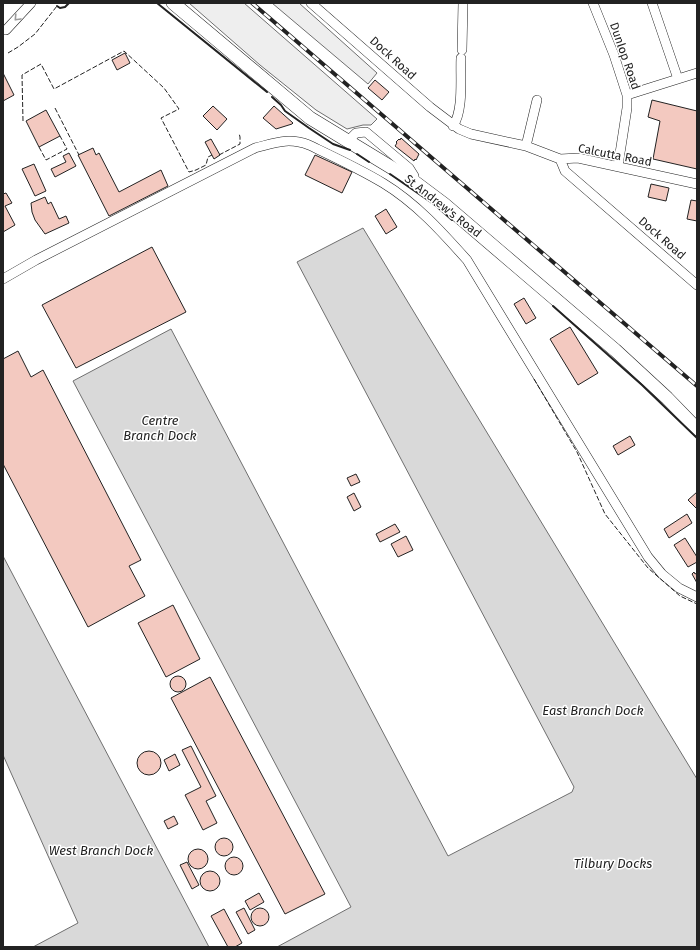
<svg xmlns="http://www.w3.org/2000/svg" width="700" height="950" font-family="'Fira Sans',sans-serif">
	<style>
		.green { fill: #eee; stroke: #6f6f6f }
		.water { fill: #d9d9d9; stroke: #6f6f6f }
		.building { fill: #f3c9c0; stroke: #222 }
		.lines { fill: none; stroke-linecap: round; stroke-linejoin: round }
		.minor-casing { stroke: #222; stroke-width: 10 }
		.highway-casing { stroke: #222; stroke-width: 14 }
		.minor { stroke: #fff; stroke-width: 9 }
		.highway { stroke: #fff; stroke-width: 13 }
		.rail-casing { stroke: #222; stroke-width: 4 }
		.rail { stroke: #fff; stroke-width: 2.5; stroke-dasharray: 8; stroke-linecap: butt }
		.fence { stroke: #222; stroke-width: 1; stroke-dasharray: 5 2; stroke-linecap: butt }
		.wall { stroke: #222; stroke-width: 2 }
		.oneway { stroke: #9c9c9c }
		.labels { text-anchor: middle; stroke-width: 3; stroke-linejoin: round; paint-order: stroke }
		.street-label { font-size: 12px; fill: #222; stroke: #fff }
		.water-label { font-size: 13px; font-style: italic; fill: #222; stroke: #fff }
	</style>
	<rect width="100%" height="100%" fill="#fff"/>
	<path class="green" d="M189,3H244L377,119L371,125H363L347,129L316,110L260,65Z
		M272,3H299L377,73L368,84Z"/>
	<path class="water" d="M363,228L697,779V947H277L351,907L73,381L171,329L448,856L572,792L574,787L297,262Z
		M3,556L209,947H33L78,923L3,755Z"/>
	<path class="building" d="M125,53L130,63L117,70L112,60Z
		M3,73L14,95L3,101Z
		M375,80L389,92L382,100L368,88Z
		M652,100L697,111V169L653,159L660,121L648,117Z
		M213,106L227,119L217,130L203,116Z
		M274,106L293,123L292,124L276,129L263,118Z
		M46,110L60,136L39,147L26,121Z
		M401,138L419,154L416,160L415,159L414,161L395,146L397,143L396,142L399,139L400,140Z
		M211,139L220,155L214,159L205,142Z
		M93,148L96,155L99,153L119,192L161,170L168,186L109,216L78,155Z
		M69,153L76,166L55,177L51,169L66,162L63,156Z
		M315,155L352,172L342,193L305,175Z
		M34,164L46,191L35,196L22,169Z
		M651,184L669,188L666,201L648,197Z
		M6,193L12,203L5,206L15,225L3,232V194Z
		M45,197L48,204L51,202L59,219L66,216L69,223L45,234L35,220L32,212L31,203Z
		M691,200L697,201V221L687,219Z
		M386,209L397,227L386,234L375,216Z
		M152,247L186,312L76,368L42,305Z
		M524,298L536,318L526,324L514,304Z
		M570,327L598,373L578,385L550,339Z
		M18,351L31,377L43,370L141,560L129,566L145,596L88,627L3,464V359Z
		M630,436L635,445L618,455L613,446Z
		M356,474L360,482L351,486L347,478Z
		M697,492V509L688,500Z
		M354,493L361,507L354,511L347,497Z
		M687,514L692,523L669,538L664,529Z
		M395,524L400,532L380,542L376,534Z
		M406,536L413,550L398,557L391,544Z
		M685,538L697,557V562L688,567L674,545Z
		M694,572L695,574L697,573V583L692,574Z
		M173,605L200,659L166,677L138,623Z
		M170 684a8 8 0 1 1 16 0a8 8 0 1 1-16 0Z
		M210,677L325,894L285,914L171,698Z
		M191,746L216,796L206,801L217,823L203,830L185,795L201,787L182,750Z
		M137 763a12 12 0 1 1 24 0a12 12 0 1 1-24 0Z
		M175,754L180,765L169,771L164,760Z
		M174,816L178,824L168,829L164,821Z
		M215 847a9 9 0 1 1 18 0a9 9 0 1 1-18 0Z
		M188 859a10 10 0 1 1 20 0a10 10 0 1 1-20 0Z
		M225 866a9 9 0 1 1 18 0a9 9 0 1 1-18 0Z
		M187,862L199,885L192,889L180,865Z
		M200 881a10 10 0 1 1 20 0a10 10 0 1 1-20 0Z
		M259,893L264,902L250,910L245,901Z
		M244,908L255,930L248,934L236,912Z
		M251 917a9 9 0 1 1 18 0a9 9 0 1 1-18 0Z
		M224,909L242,943L235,947H228L211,916Z"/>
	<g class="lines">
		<g class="minor-casing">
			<path id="minor" d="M311,3L430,107L459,129L471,134L526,146L560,159L578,158L697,184
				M593,3L614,55L627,95V108L618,166
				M652,3L678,79
				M3,30H6L31,3
				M462,50L463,3
				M627,95L697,73
				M453,126C464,110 460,77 461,58
				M348,141L356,133L366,132L409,168L414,176L412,180
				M526,146L537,100
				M560,159L565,171L697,285
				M3,279L36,260L255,148C275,143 288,137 309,145C334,157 360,169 383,183C416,203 442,232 467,260L648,557L662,574L679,588L697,597"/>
		</g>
		<g class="highway-casing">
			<path id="highway" d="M173,3L310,118L412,180L444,204L615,350L667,398L697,429"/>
		</g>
		<use href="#minor" class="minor"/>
		<use href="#highway" class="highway"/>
		<g class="rail-casing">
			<path id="rail" d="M252,3L697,386"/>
		</g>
		<use href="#rail" class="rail"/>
		<path class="fence" d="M8,53L18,47L35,34L57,6
			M55,108L79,155
			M23,121L22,75L41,64L54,89L124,51L164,88L179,109L161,118L189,172L196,170L206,165L208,157L212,155
			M39,147L46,160L67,149L60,136
			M219,155L240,144V137L239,133
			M534,379L577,452L605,514L648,568L680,596L697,604"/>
		<path class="wall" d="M157,3L267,92
			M57,6L60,8L65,7L69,3
			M272,97L281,105L285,111L309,128L333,144L350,150
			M357,154L369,162
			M390,174L435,205L452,220
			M553,306L642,385L697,438"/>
	</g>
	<defs><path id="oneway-chevron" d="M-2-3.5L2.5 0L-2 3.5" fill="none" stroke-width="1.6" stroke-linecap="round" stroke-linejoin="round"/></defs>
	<use class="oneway" href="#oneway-chevron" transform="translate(17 18) rotate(133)"/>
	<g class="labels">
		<g class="street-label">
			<text transform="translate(625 56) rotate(71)" y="4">Dunlop Road</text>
			<text transform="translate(393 58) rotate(42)" y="4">Dock Road</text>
			<text transform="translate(615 155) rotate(11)" y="4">Calcutta Road</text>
			<text transform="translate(443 206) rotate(38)" y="4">St Andrew's Road</text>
			<text transform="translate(662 238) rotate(41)" y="4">Dock Road</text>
		</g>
		<g class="water-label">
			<text x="160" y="425">Centre<tspan x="160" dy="15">Branch Dock</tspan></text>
			<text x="593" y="715">East Branch Dock</text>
			<text x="101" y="855">West Branch Dock</text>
			<text x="613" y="868">Tilbury Docks</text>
		</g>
	</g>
	<rect width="700" height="950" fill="none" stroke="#222222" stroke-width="8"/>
</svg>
